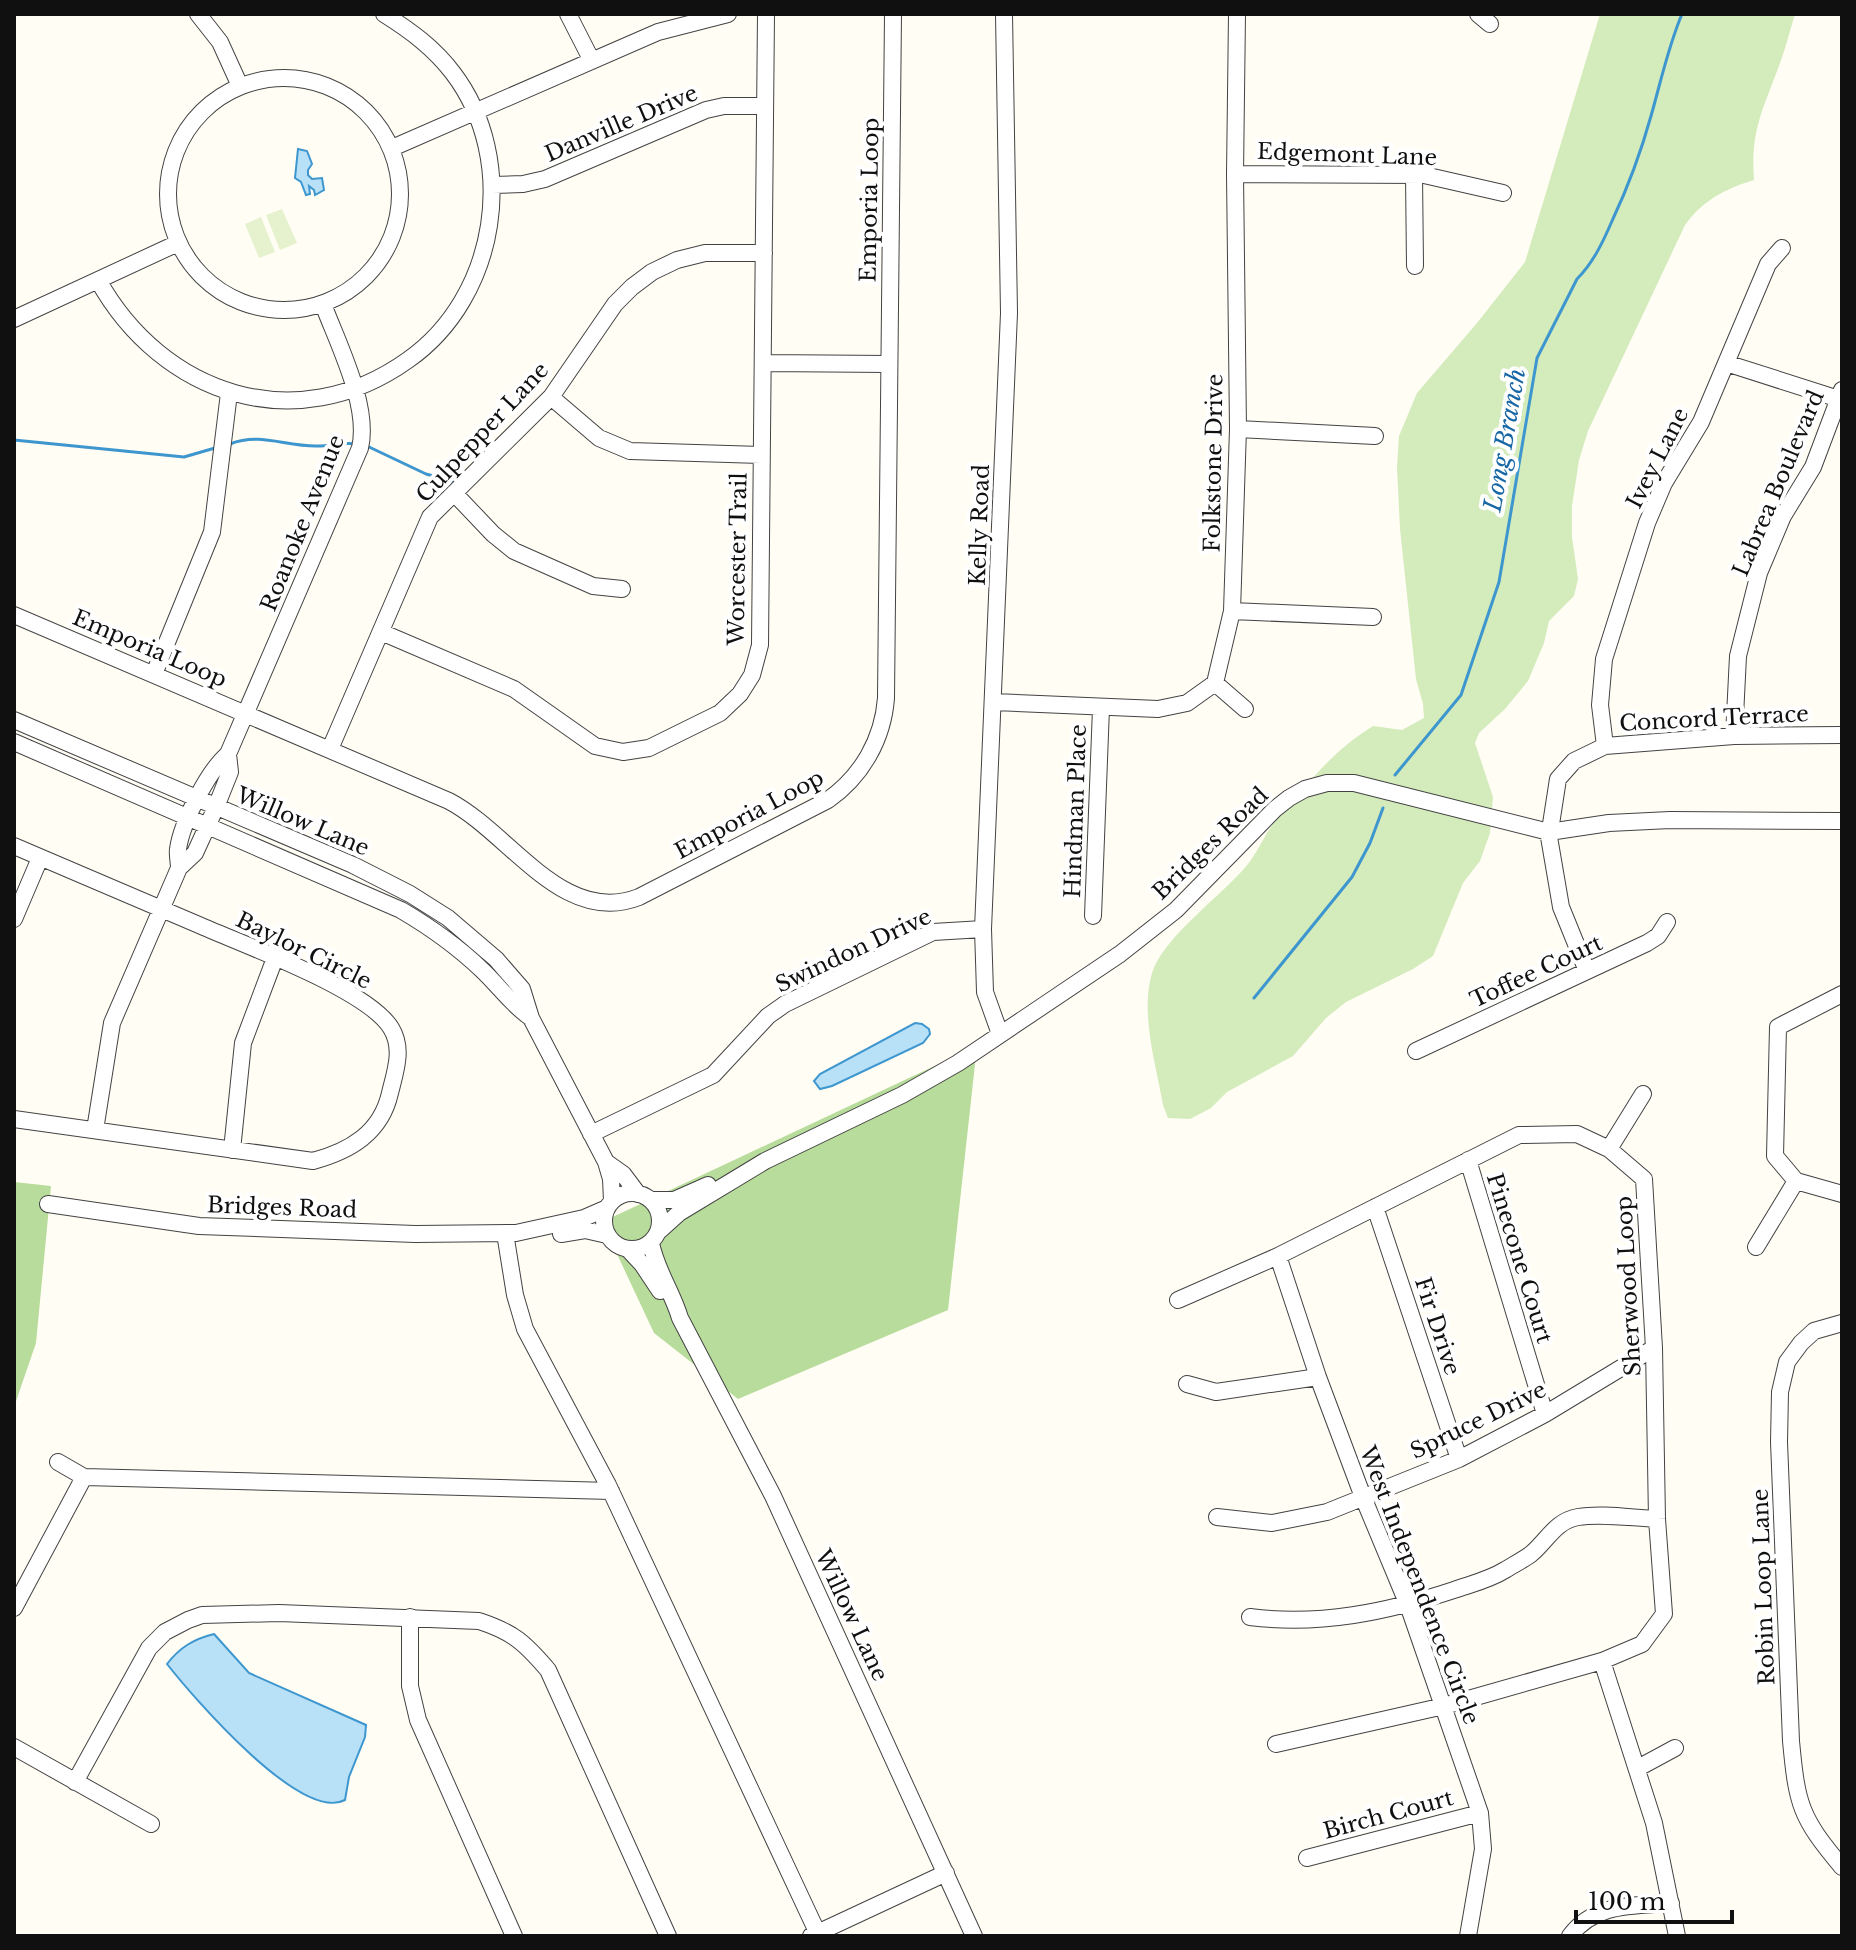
<svg xmlns="http://www.w3.org/2000/svg" width="1856" height="1950" font-family="'Libre Baskerville',serif">
	<style>
		.green { fill: #d4ebbc }
		.forest { fill: #b8dc9b }
		.pitch { fill: #e6f2ce }
		.water { fill: #b8e0f7; stroke: #3e96cf; stroke-width: 2 }
		.lines { fill: none; stroke-linecap: round; stroke-linejoin: round }
		.stream { stroke: #3e96cf; stroke-width: 3 }
		.minor-casing { stroke: #434343; stroke-width: 18 }
		.minor { stroke: #fff; stroke-width: 16 }
		.labels { text-anchor: middle; stroke-width: 8; stroke-linejoin: round; paint-order: stroke }
		.street-label { font-size: 22px; fill: #101010; stroke: #fff }
		.water-label { font-size: 24px; font-style: italic; fill: #1767a5; stroke: #fff }
	</style>
	<rect width="100%" height="100%" fill="#fffdf4"/>
	<path class="green" d="M1600,14H1795C1790,30 1786,47 1780,63C1764,108 1750,129 1754,180C1725,189 1703,200 1685,225L1588,431L1579,460L1572,506V537L1578,579L1574,596L1549,621L1544,643L1528,681L1505,709L1479,733L1475,743L1493,797L1490,833L1480,861L1463,883L1433,956L1413,969L1346,1002L1326,1018L1293,1056L1227,1092L1211,1108L1190,1119L1168,1118L1163,1105C1156,1064 1140,1014 1152,973C1163,937 1223,895 1248,864C1259,850 1266,831 1278,818C1309,783 1331,752 1373,726L1402,730L1424,718L1423,704L1416,679L1400,529L1397,467L1399,436L1417,393L1477,323L1525,262Z"/>
	<path class="forest" d="M977,1046L948,1310L738,1399L654,1333L602,1222Z
		M14,1182L51,1186L36,1343L14,1407Z"/>
	<path class="pitch" d="M282,209L297,243L280,250L266,215Z
		M261,217L275,252L259,258L245,224Z"/>
	<path class="water" d="M298,149L307,151L312,164L308,170V175L312,179L322,178L324,190L315,195L314,190L309,186L310,194L306,195L301,182L295,178Z
		M915,1023L922,1024L929,1029L930,1034L923,1043L832,1086L820,1089L814,1081L820,1074Z
		M214,1634L249,1673L366,1725L365,1737L349,1777L345,1800C301,1823 193,1697 167,1664C180,1647 194,1639 214,1634Z"/>
	<g class="lines">
		<path class="stream" d="M14,440L184,457L215,448
			M230,444C260,432 286,447 318,446C331,446 343,442 356,444
			M367,446L426,474L455,482
			M1395,775L1461,695L1499,582L1537,358L1577,279C1593,263 1603,242 1612,221C1628,187 1641,152 1651,116C1661,81 1668,47 1682,14
			M1254,998L1352,877L1370,843L1383,808"/>
		<g class="minor-casing">
			<path id="minor" d="M198,14L220,42L240,86
				M568,14L592,61
				M1478,14L1490,24
				M168 194a116 116 0 1 1 232 0a116 116 0 1 1-232 0Z
				M392,148L658,32L728,14
				M1235,174L1424,175L1503,193
				M1414,175L1415,266
				M493,185L523,184L545,179L706,110L724,106H765
				M98,280C162,395 296,440 408,360C498,297 519,160 453,73C434,48 411,31 384,14
				M14,319L178,243
				M763,363L889,364
				M1726,363L1842,400
				M551,397L599,438L630,451L761,455
				M1238,429L1375,436
				M454,493L493,534L514,551L593,586L622,589
				M1232,611L1373,617
				M14,615L449,801C510,833 563,927 639,897L828,800C862,776 883,739 886,698L893,14
				M381,632L514,689L595,746L623,752L649,748L720,713L740,694L752,675L760,645L766,14
				M154,674L212,532L229,393
				M1215,683L1245,709
				M994,702L1158,709L1187,703L1215,683L1232,611L1238,429L1235,174L1237,14
				M14,720L353,865L410,894L448,918L496,959L522,989L531,1018L606,1162L611,1179L612,1201
				M1734,736L1738,656L1759,573L1783,516L1813,467L1842,390
				M14,742L401,910C430,927 457,946 482,970C499,986 511,1004 531,1018
				M1605,746L1600,705L1604,659L1647,523L1664,483L1701,422L1768,264L1782,248
				M330,749L430,517L551,397L615,304L632,287L652,272L677,260L705,253H764
				M14,846C76,873 138,899 199,925C244,945 367,989 391,1028C404,1049 395,1072 390,1093C381,1133 350,1151 313,1161L14,1119
				M179,868C179,862 177,854 178,849C182,822 208,771 228,754L360,448C370,406 338,344 323,304
				M1093,916L1101,708
				M14,919L40,858
				M1587,971L1561,907L1549,837L1558,779L1574,761L1605,746L1734,736L1842,735
				M1842,994L1778,1027L1775,1156L1796,1181L1842,1194
				M1000,1034L985,992L983,929L1009,313L1004,14
				M1416,1051L1647,943L1658,936L1667,922
				M95,1130L112,1023L179,868L195,853L216,807L230,772L228,754
				M591,1134L713,1075L768,1016L785,1004L933,932L983,929
				M1609,1149L1643,1094
				M232,1150L243,1043L275,958
				M1468,1160L1545,1414
				M606,1162L623,1174L638,1194
				M604 1221a28 28 0 1 1 56 0a28 28 0 1 1-56 0Z
				M651,1200H674L708,1185
				M48,1204L199,1226L415,1234L516,1233L584,1218L607,1208
				M1375,1207L1459,1459
				M659,1231L679,1213L765,1161L902,1095L958,1063L1120,954L1176,910L1275,809L1289,798L1305,789L1327,783H1354L1549,832L1609,823L1670,820L1842,821
				M505,1233L515,1295L525,1329L608,1485L819,1936
				M561,1234L585,1230L607,1235
				M651,1243C656,1270 672,1291 680,1318L773,1496L974,1936
				M1756,1247L1796,1181
				M628,1249L642,1264L660,1291
				M1278,1256L1318,1377L1363,1497L1408,1605L1480,1813L1483,1849L1468,1936
				M1178,1300L1278,1256L1519,1135L1577,1134L1609,1149L1644,1179L1654,1348L1657,1519L1664,1614L1642,1644L1602,1661L1444,1706L1276,1744
				M1842,1323L1814,1331L1801,1343L1787,1362L1780,1392L1779,1442L1791,1741C1797,1805 1800,1817 1842,1867
				M1187,1384L1216,1392L1318,1377
				M58,1462L84,1477L611,1491
				M1217,1517L1272,1523L1327,1512L1459,1459L1545,1414L1654,1348
				M14,1608L84,1477
				M410,1617V1686L418,1720L514,1936
				M1250,1617C1320,1626 1387,1612 1454,1590C1471,1584 1489,1580 1505,1570C1513,1565 1523,1560 1531,1554C1547,1541 1555,1521 1578,1517C1602,1513 1632,1518 1657,1519
				M1602,1661L1654,1823L1677,1936
				M14,1747L151,1824
				M1638,1768L1675,1748
				M75,1782L149,1648L165,1632L188,1620L202,1615L279,1613L479,1621C513,1632 525,1643 548,1670L668,1936
				M1307,1858L1480,1813
				M811,1936L946,1873
				M1570,1936C1594,1903 1633,1906 1671,1903"/>
		</g>
		<use href="#minor" class="minor"/>
	</g>
	<g class="labels">
		<g class="street-label">
			<text transform="translate(621 123) rotate(-23)" y="8">Danville Drive</text>
			<text transform="translate(1347 154) rotate(2)" y="8">Edgemont Lane</text>
			<text transform="translate(869 200) rotate(-89)" y="8">Emporia Loop</text>
			<text transform="translate(482 432) rotate(-47)" y="8">Culpepper Lane</text>
			<text transform="translate(1657 458) rotate(-63)" y="8">Ivey Lane</text>
			<text transform="translate(1213 463) rotate(-89)" y="8">Folkstone Drive</text>
			<text transform="translate(1778 483) rotate(-67)" y="8">Labrea Boulevard</text>
			<text transform="translate(302 523) rotate(-68)" y="8">Roanoke Avenue</text>
			<text transform="translate(979 525) rotate(-88)" y="8">Kelly Road</text>
			<text transform="translate(737 559) rotate(-89)" y="8">Worcester Trail</text>
			<text transform="translate(150 648) rotate(23)" y="8">Emporia Loop</text>
			<text transform="translate(1714 718) rotate(-3)" y="8">Concord Terrace</text>
			<text transform="translate(1075 811) rotate(-88)" y="8">Hindman Place</text>
			<text transform="translate(749 814) rotate(-28)" y="8">Emporia Loop</text>
			<text transform="translate(303 821) rotate(23)" y="8">Willow Lane</text>
			<text transform="translate(1210 843) rotate(-44)" y="8">Bridges Road</text>
			<text transform="translate(304 950) rotate(26)" y="8">Baylor Circle</text>
			<text transform="translate(853 950) rotate(-25)" y="8">Swindon Drive</text>
			<text transform="translate(1536 971) rotate(-25)" y="8">Toffee Court</text>
			<text transform="translate(282 1207) rotate(2)" y="8">Bridges Road</text>
			<text transform="translate(1520 1258) rotate(73)" y="8">Pinecone Court</text>
			<text transform="translate(1628 1286) rotate(-93)" y="8">Sherwood Loop</text>
			<text transform="translate(1438 1326) rotate(72)" y="8">Fir Drive</text>
			<text transform="translate(1478 1420) rotate(-26)" y="8">Spruce Drive</text>
			<text transform="translate(1420 1585) rotate(69)" y="8">West Independence Circle</text>
			<text transform="translate(1763 1587) rotate(-92)" y="8">Robin Loop Lane</text>
			<text transform="translate(852 1615) rotate(65)" y="8">Willow Lane</text>
			<text transform="translate(1388 1814) rotate(-15)" y="8">Birch Court</text>
		</g>
		<g class="water-label">
			<text transform="translate(1505 440) rotate(-80)" y="8">Long Branch</text>
		</g>
	</g>
	<rect width="1856" height="1950" fill="none" stroke="#101010" stroke-width="32"/>
	<path d="M1576 1910v12h156v-12" fill="none" stroke="#101010" stroke-width="4"/>
	<text x="1588" y="1910" font-size="24" fill="#101010" stroke="#ffffff" stroke-width="6" paint-order="stroke">100 m</text>
</svg>
